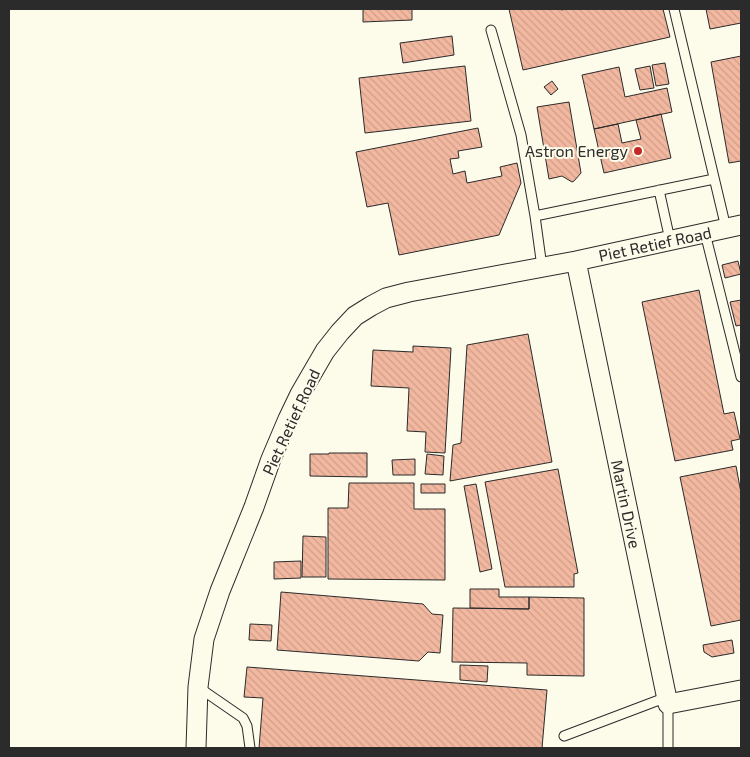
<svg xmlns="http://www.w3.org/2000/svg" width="750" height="757" font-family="'Exo 2',sans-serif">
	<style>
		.building { fill: url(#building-back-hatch); stroke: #2b2b2b }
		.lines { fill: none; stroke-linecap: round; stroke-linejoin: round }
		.service-casing { stroke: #2b2b2b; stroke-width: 11 }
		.minor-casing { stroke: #2b2b2b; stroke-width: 21 }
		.service { stroke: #fdfbea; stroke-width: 9 }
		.minor { stroke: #fdfbea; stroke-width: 19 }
		.poi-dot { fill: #c62828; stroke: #fdfbea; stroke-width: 2 }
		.labels { text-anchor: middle; stroke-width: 4; stroke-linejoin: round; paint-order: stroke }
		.poi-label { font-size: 16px; fill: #2b2b2b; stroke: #fdfbea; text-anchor: end }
		.street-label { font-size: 16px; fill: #2b2b2b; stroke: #fdfbea }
	</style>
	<defs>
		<pattern id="building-back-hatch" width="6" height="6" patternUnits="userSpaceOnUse" patternTransform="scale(1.25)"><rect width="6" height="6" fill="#f2b8a0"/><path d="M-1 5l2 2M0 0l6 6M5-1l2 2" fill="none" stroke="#d09e8a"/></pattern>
	</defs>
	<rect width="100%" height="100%" fill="#fdfbea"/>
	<path class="building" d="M363,9H412V20L363,22Z
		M509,9H560L561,10L567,9H663L670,37L523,70Z
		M706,9H741V26V23L710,29Z
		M452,36L454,55L403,63L400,43Z
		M741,56V161L729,163L711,62Z
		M665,63L669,84L656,86L652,65Z
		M465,66L471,121L365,133L359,78Z
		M650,66L654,88L640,90L635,69Z
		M619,67L625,97L667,88L672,112L594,129L582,75Z
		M552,81L558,89L551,95L544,87Z
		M569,102L581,173L574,181L572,182L562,176L549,179L537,107Z
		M661,114L671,158L604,173L594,129L618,124L622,143L641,139L636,120Z
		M478,128L482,147L458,151L459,158L450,159L453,174L465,171L467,183L502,176L500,167L517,163L521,183L499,235L399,255L388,203L367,207L356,152Z
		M738,261L741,274L725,278L722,265Z
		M699,290L724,414L734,412L740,439L731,441L733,450L675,461L642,302Z
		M741,300V325L736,326L730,302Z
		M528,334L552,462L450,481L453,445L461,443L467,345Z
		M413,346L451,348L445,453L425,452L426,432L407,431L409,388L371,386L373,350L413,352Z
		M329,453H367V477L310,476V454H329Z
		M427,454L444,456L443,475L425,474Z
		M415,459V475H393L392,460Z
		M736,466L741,493V620L711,626L680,477Z
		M558,469L578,573L574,574V587H505L485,482Z
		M349,483H414V509H445V580L328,579V508H348Z
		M421,484H445V493H421Z
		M476,484L492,569L480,572L464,486Z
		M303,536L326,537V577H302Z
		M301,561V578L274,579V562Z
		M470,589H499V597H529V609L470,608Z
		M281,592L423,604L432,614L443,615L440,653L428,652L419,661L277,650Z
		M529,597L584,598V676L527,675V663L452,662L453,608L529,609Z
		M250,624L272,625L271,641L249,640Z
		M732,640L734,653L712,657L704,652L703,645Z
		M460,665L488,666L487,682L460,680Z
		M247,667L547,690L542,748H259L263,698L244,697Z"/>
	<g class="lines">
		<g class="service-casing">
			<path id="service" d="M674,9L726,228
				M491,30L521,135L535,216L542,267
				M659,190L670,240
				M535,216L714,179
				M705,233L741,377
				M198,687L243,718L247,726L250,748
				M564,736L667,697
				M668,748V704"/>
		</g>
		<g class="minor-casing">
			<path id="minor" d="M576,261L668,704L741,690
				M196,748L198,687L204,639L220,591L254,507L271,459L288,419L300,394L325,351L340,332L355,316L371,306L386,298L409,292L576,261L741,225"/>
		</g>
		<use href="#service" class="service"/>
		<use href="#minor" class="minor"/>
	</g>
	<circle class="poi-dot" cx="638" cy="151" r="5"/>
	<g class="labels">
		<g class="poi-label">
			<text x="628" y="157">Astron Energy</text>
		</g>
		<g class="street-label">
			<text transform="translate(655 244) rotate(-12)" y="6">Piet Retief Road</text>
			<text transform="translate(291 422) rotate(-65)" y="6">Piet Retief Road</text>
			<text transform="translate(626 504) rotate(78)" y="6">Martin Drive</text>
		</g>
	</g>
	<rect width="750" height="757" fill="none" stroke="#2b2b2b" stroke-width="20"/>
</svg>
